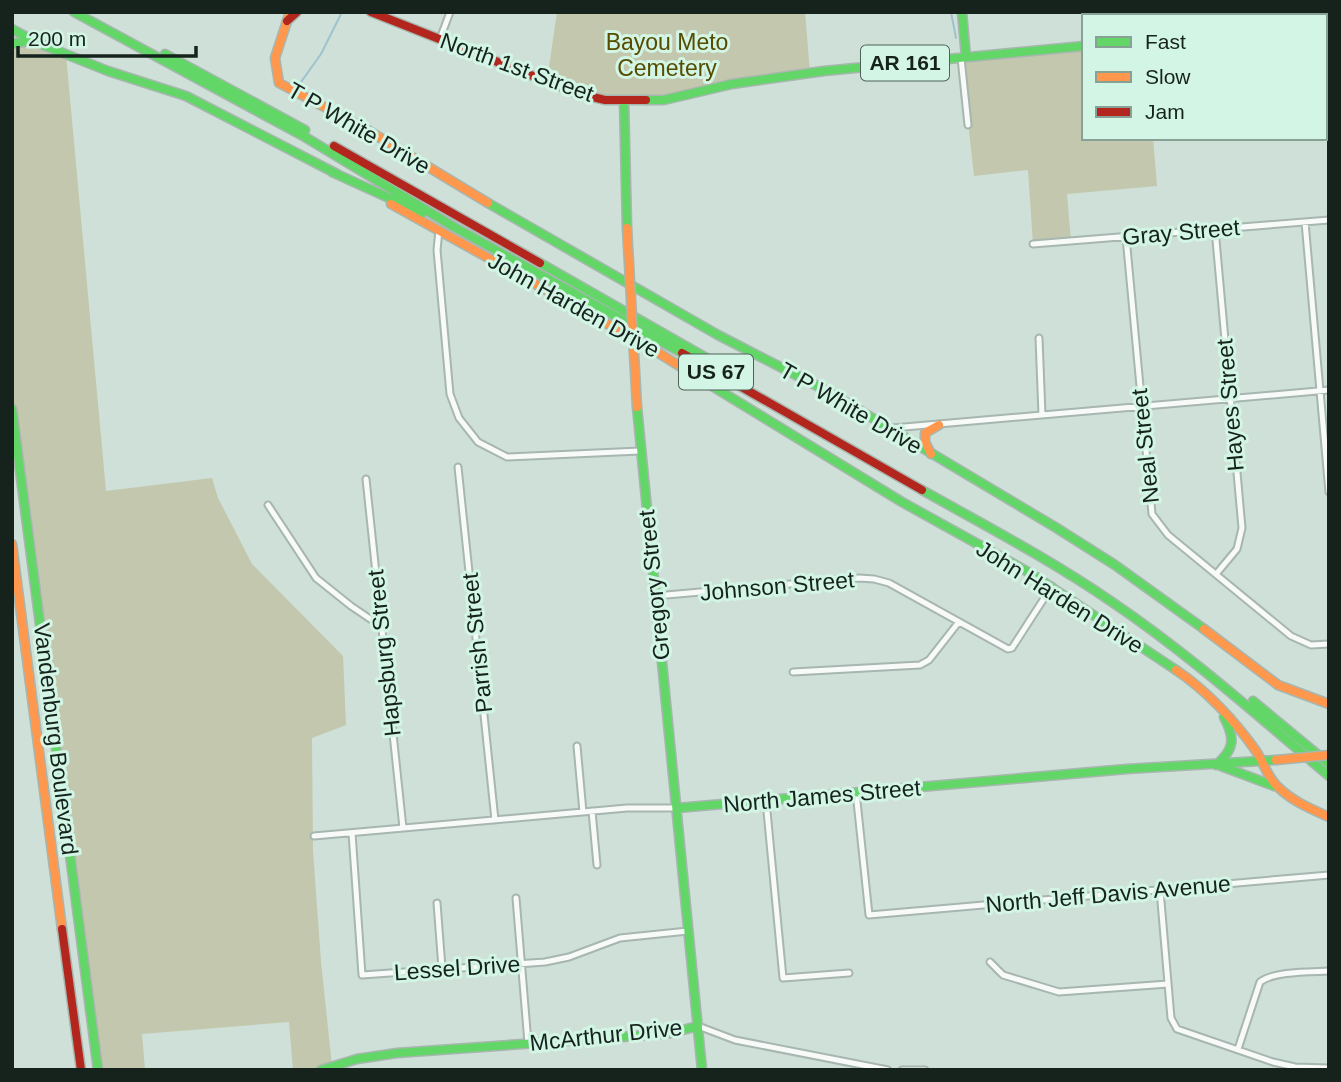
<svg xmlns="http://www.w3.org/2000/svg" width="1341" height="1082" font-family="Arial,sans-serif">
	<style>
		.green { fill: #c2c7ad }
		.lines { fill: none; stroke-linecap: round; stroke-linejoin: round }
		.stream { stroke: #9fc2cf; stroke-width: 2 }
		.street-casing { stroke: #a7b6af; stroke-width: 9 }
		.fast-casing { stroke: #a7b6af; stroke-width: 11 }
		.slow-casing { stroke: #a7b6af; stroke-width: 11 }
		.jam-casing { stroke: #a7b6af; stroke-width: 11 }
		.street { stroke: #f8faf9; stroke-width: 5 }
		.fast { stroke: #63d668; stroke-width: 8 }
		.slow { stroke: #ff974d; stroke-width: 8 }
		.jam { stroke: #b3261e; stroke-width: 8 }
		.slow-bridge-casing { stroke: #a7b6af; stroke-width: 11; stroke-linecap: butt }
		.slow-bridge { stroke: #ff974d; stroke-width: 8 }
		.labels { text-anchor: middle; stroke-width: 6; stroke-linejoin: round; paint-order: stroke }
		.shield { fill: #d3f5e6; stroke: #4f6259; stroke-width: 2 }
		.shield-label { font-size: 21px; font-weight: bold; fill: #16231d }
		.park-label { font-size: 23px; fill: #564c00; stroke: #d3f5e6 }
		.street-label { font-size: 23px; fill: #16231d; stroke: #d3f5e6 }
	</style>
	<rect width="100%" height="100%" fill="#cee0d7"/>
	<path class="green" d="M557,12H805L810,73L688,96L605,100L547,81Z
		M32,40L66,55L106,491L212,478L218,498L252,564L343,656L346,725L312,738L313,851L321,962L332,1066L323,1070H293L289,1022L142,1034L145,1070H98L12,409V43Z
		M1084,46V138H1153L1157,186L1067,194L1071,241L1033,244L1028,170L974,176L961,58Z"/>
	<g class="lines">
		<path class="stream" d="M951,12L956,38
			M296,89L321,54L342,12"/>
		<g class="street-casing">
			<path id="street" d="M440,39L450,12
				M961,58L968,125
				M1305,222L1329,492
				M1215,229L1242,528L1237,549L1217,573
				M439,230L437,250L450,394L459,418L478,442L507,457L640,451
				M1126,237L1152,514L1168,535L1291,636L1311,645L1329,644
				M1033,244L1329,220
				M1039,338L1042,415
				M893,428L1329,390
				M458,467L495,820
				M366,479L403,828
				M268,505L316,578L351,606L382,627
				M655,596L859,578L874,579L889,583L1008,649L1012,648L1052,586
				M793,672L920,665L929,660L958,623
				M577,746L583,812
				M856,792L869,915L1329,875
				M766,801L783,978L849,973
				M592,811L597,865
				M352,833L362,975L545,962L569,957L620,938L688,931
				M314,836L627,808H677
				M1160,890L1171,1018L1177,1029L1273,1062L1295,1067L1329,1068
				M516,898L528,1043
				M437,903L442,968
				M990,962L1003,975L1059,992L1168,984
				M698,1026L735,1040L888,1070
				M1238,1049L1260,982C1274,971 1310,972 1329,971
				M902,1070H925"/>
		</g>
		<g class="fast-casing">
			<path id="fast" d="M74,12L305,137L454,227L682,353
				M962,12L966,57
				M12,29L38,43L108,71L186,96L337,174
				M12,44L32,40
				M165,54L305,130
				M624,100L627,228
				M646,100H664L732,84L824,71L1084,46
				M332,172L422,213
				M488,203L718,335L827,391L1055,527L1115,565L1204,629
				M540,263L731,372
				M699,378L902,502L1030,573L1176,670
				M637,407L702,1070
				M12,409L98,1070
				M922,490C986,526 1051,560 1112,602C1189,654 1258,716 1329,776
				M1253,701L1329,764
				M1216,765C1235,749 1235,738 1224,717
				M1221,766L1274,786
				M677,808L1127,769L1276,760
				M321,1070L357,1059L397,1053L649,1035L671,1033L698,1026"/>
		</g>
		<g class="slow-casing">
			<path id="slow" d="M290,12L275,58L279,83L364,128L488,203
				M1325,20H1329
				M391,204L649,347L699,378
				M931,454L925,442V433L939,425
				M12,544L62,929
				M1204,629L1278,685L1329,704
				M1176,670C1206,690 1235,721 1256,751C1264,763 1267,777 1278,787C1292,801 1311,809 1329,817"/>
		</g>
		<g class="jam-casing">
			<path id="jam" d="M371,12L576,93L605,100H646
				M287,21L297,12
				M334,146L540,263
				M682,353L922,490
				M62,929L81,1070"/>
		</g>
		<use href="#street" class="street"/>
		<use href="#fast" class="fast"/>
		<use href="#slow" class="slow"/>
		<use href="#jam" class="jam"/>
		<g class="slow-bridge-casing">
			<path id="slow-bridge" d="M627,228L637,407
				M1276,760L1329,755"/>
		</g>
		<use href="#slow-bridge" class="slow-bridge"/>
	</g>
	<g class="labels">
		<g class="shield">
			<rect x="861" y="45.5" width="88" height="35" rx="5"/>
			<rect x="679" y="354.5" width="74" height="35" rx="5"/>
		</g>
		<g class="shield-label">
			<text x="905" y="70">AR 161</text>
			<text x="716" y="379">US 67</text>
		</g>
		<g class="park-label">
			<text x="667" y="50">Bayou Meto<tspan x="667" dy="26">Cemetery</tspan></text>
		</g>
		<g class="street-label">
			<text transform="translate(517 67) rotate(20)" y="8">North 1st Street</text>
			<text transform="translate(359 128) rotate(30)" y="8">T P White Drive</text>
			<text transform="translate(1181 232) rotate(-5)" y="8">Gray Street</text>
			<text transform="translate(574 305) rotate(29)" y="8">John Harden Drive</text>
			<text transform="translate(1230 405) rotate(-95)" y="8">Hayes Street</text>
			<text transform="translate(851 408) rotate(30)" y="8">T P White Drive</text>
			<text transform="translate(1145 446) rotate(-96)" y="8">Neal Street</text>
			<text transform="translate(654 585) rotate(-96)" y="8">Gregory Street</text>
			<text transform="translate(777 586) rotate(-5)" y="8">Johnson Street</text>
			<text transform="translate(1060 597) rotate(32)" y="8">John Harden Drive</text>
			<text transform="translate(477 643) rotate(-96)" y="8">Parrish Street</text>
			<text transform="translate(384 653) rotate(-96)" y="8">Hapsburg Street</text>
			<text transform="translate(56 739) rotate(83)" y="8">Vandenburg Boulevard</text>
			<text transform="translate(822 796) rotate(-5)" y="8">North James Street</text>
			<text transform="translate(1108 894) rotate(-5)" y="8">North Jeff Davis Avenue</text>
			<text transform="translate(457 968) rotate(-4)" y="8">Lessel Drive</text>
			<text transform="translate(606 1035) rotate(-6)" y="8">McArthur Drive</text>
		</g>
	</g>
	<rect width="1341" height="1082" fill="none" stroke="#16231d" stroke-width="28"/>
	<rect x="1082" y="14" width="245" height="126" fill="#d3f5e6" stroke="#87a196" stroke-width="2"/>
	<rect x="1096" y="37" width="35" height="10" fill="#63d668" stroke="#87a196" stroke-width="2"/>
	<text x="1145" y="49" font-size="21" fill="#16231d">Fast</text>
	<rect x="1096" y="72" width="35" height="10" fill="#ff974d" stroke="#87a196" stroke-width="2"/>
	<text x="1145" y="84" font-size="21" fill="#16231d">Slow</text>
	<rect x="1096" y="107" width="35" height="10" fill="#b3261e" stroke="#87a196" stroke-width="2"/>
	<text x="1145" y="119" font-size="21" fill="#16231d">Jam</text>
	<path d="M18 46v10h178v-10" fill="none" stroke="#16231d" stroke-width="3.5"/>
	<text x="28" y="46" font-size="21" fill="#16231d" stroke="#d3f5e6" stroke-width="5" paint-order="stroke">200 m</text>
</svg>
